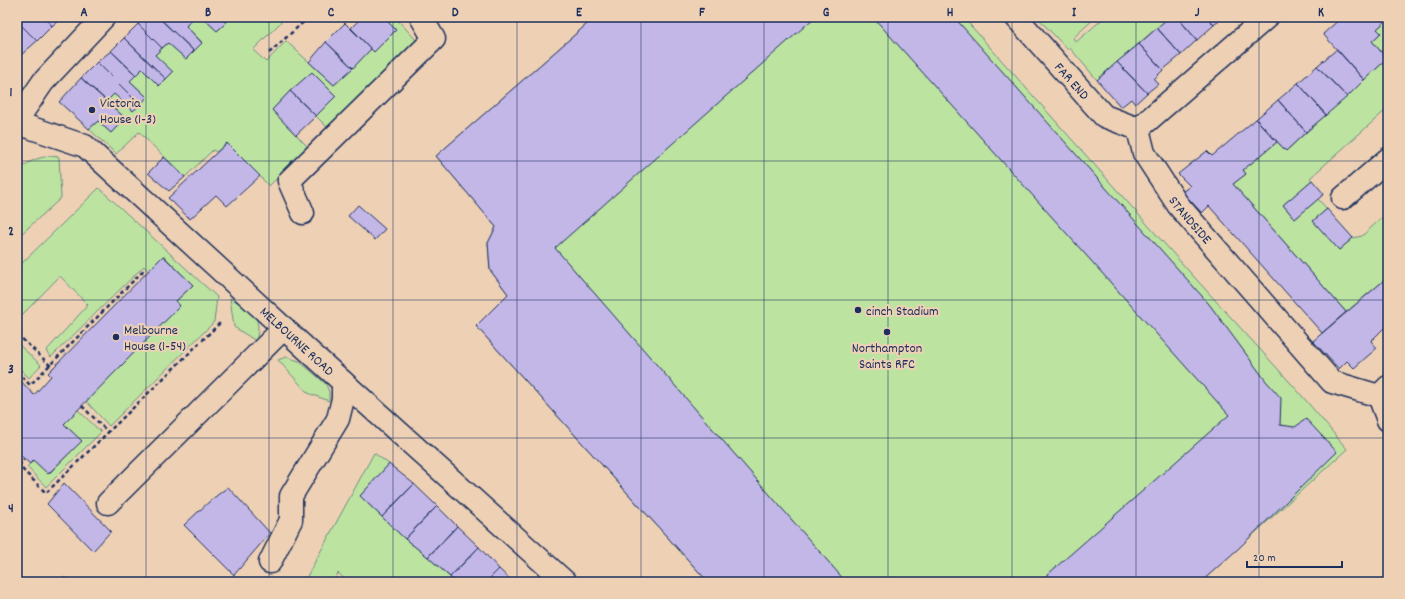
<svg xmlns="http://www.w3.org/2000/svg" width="1405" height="599" font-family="Dekko,sans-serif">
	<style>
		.green { fill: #bce4a0; stroke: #6c8a7f }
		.building { fill: #c3b7e8; stroke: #1b2f5e }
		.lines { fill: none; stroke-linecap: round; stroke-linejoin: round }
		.minor-casing { stroke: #1b2f5e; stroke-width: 25 }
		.path { stroke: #1b2f5e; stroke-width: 2.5; stroke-dasharray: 4 3; stroke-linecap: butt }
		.minor { stroke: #eed1b5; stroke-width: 22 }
		.grid { fill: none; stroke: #1b2f5e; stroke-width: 1; stroke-opacity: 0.55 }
		.poi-dot { fill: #1b2f5e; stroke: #eed1b5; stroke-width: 1.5 }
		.labels { text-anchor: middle; stroke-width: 4; stroke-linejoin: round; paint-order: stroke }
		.street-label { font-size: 14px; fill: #1b2f5e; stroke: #eed1b5 }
		.poi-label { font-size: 14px; fill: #1b2f5e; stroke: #eed1b5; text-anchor: start }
		.neatline { fill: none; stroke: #1b2f5e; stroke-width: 1.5 }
		.grid-label { font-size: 13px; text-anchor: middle; font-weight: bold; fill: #1b2f5e }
	</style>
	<rect width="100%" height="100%" fill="#eed1b5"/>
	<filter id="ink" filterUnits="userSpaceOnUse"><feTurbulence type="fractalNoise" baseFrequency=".025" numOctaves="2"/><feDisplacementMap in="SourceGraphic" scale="8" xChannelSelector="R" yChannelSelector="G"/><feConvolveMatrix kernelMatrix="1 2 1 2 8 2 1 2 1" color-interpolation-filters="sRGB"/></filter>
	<g filter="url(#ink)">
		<path class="green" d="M194,17H202L217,31L232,17H280L283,20L253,50L266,62L286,41L334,85L371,49L374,52L396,30L383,17H397L396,18L416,40L328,128L316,116L335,95L290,91L272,110L308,147L269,186L227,143L216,152L213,150L185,177L139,132L116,154L89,129L98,121L111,133L125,118L107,101L114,94L140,105L147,97L130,81L142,69L159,86L155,55L168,43L186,59L202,42L186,26Z
			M595,17H963L1195,278L1297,390L1347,449L1201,582H708L476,326L508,294L490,270L488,243L496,227L436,156Z
			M1037,17H1096L1073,38L1076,42L1105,17H1169L1097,80L1070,48L1068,50Z
			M1388,19V108L1310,178L1312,180L1283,205L1295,219L1318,199L1327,209L1313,221L1339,250L1353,238L1362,236L1388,212V277L1346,312L1233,184L1246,174L1243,170L1277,142L1286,151L1387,59L1372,41L1381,33L1377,29Z
			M50,156L59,157L61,198L19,236L17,234V173C26,162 36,158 50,156Z
			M99,188L217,297L214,322L109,426L86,401L180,306L176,301L193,285L164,256L148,271L144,266L51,357L46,351L88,305L60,276L17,320V268Z
			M230,298C251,309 263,315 256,341L234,327Z
			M17,343L41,365L29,378L17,366Z
			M286,357L299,361L326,384L329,392V401L308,393L278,360Z
			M78,410L101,432L46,487L27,467L33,460L49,474L81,441L64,424Z
			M374,453L389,464L360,496L405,539L428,557L455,582H348L338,573L334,582H304Z"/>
		<path class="building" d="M17,17H44L52,26L37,41L17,21Z
			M44,17H62L52,26Z
			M145,17H158L194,51L186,59L168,43L162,48L138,24Z
			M158,17H189L191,20L186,26L202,43L194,51Z
			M202,17H220L226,23L217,31Z
			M362,17H383L396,30L374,52L351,28Z
			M595,17H815L555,248L846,582H708L476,326L508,294L490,270L488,243L496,227L436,156Z
			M873,17H954L1209,304L1266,381L1281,398L1280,425L1295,427L1306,419L1337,452L1239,548L1201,582H1039L1229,415Z
			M1169,17H1177L1197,40L1181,55L1157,28Z
			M1177,17H1207L1214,25L1197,40Z
			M1207,17H1223L1214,25Z
			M1342,17H1388V19L1377,29L1381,33L1372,41L1387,59L1364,80L1323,34Z
			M17,21L37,41L21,55L17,51Z
			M345,23L371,49L353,68L326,42Z
			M138,24L162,48L155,55L173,72L166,79L124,38Z
			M1157,28L1181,55L1163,70L1139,44Z
			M124,38L166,79L159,86L142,69L136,75L111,51Z
			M326,42L353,68L334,85L309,62Z
			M1139,44L1163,70L1154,79L1158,84L1147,93L1117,62Z
			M1337,49L1364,80L1347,97L1317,66Z
			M111,51L136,75L130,81L147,97L140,105L97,62Z
			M97,62L140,105L133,111L114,94L107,101L81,78Z
			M1117,62L1147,93L1135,104L1131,99L1121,107L1097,80Z
			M1317,66L1347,97L1326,115L1298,83Z
			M312,72L336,96L316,116L290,91Z
			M81,78L125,118L111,133L98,121L89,129L59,102Z
			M1298,83L1326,115L1306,132L1278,100Z
			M290,91L316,116L296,135L272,110Z
			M1278,100L1306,132L1286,151L1256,119Z
			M1256,119L1277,142L1243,170L1246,174L1233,184L1346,312L1322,333L1209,206L1202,213L1182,192L1190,186L1178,174L1207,151L1212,156Z
			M227,143L260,176L227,206L216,195L190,219L168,198Z
			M164,157L185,177L169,191L148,173Z
			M1312,180L1324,194L1295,219L1283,205Z
			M358,205L385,229L375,240L348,216Z
			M1327,209L1353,238L1339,250L1313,221Z
			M163,256L193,285L176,301L180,306L64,424L82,441L48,474L33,460L30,464L17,452V377L34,395L51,376L48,373Z
			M1388,277V324L1371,341L1377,348L1354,368L1347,361L1339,369L1313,341Z
			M389,464L414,484L382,517L360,496Z
			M64,483L111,531L93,551L47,504Z
			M414,484L437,506L405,539L382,517Z
			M228,487L270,533L234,575L184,525L211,500Z
			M437,506L457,526L428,557L405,539Z
			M457,526L479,547L450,577L428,557Z
			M479,547L499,569L486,582H455L450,577Z
			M499,569L513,582H486Z
			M63,578L82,582H62Z"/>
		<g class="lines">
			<g class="minor-casing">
				<g id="minor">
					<path id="s1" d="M1016,17L1104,116L1138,129"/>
					<path id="s2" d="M1267,17L1138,129L1144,153L1178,205L1332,382L1379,396L1388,387"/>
					<path d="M17,120L43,82L104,17"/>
					<path id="s3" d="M17,123L85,146L313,355L565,582"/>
					<path d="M1343,198L1388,159"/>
					<path d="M303,213L289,181L434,39L421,17"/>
					<path d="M1379,396L1388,420"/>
					<path d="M108,503L284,328"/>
					<path d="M270,562L291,520V496L338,419L343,399V382"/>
				</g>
			</g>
			<path class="path" d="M269,53L309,17
				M17,334L53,368
				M17,372L30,385L143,271L145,274
				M82,406L108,432
				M17,464L46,493L221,322
				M19,466L24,459"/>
			<use href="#minor" class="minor"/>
		</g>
	</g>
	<path class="grid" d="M146,17V582M269,17V582M393,17V582M517,17V582M641,17V582M764,17V582M888,17V582M1012,17V582M1136,17V582M1259,17V582M17,161H1388M17,300H1388M17,438H1388"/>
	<g class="poi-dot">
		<circle cx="92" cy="110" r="4"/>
		<circle cx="858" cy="310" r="4"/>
		<circle cx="887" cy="332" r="4"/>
		<circle cx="116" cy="337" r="4"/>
	</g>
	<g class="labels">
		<g class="street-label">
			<text dy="5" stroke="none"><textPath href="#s1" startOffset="85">FAR END</textPath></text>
			<text dy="5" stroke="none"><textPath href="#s2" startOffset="277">STANDSIDE</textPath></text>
			<text dy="5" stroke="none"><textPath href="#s3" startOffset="360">MELBOURNE ROAD</textPath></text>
		</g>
		<g class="poi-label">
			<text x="100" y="107">Victoria<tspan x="100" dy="16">House (1-3)</tspan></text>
			<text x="866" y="315">cinch Stadium</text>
			<text x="124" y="334">Melbourne<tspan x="124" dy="16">House (1-54)</tspan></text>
			<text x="887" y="352" text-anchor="middle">Northampton<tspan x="887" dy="16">Saints RFC</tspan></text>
		</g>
	</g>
	<rect width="1405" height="599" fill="none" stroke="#eed1b5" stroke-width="44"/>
	<path d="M1247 561v6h95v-6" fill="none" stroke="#1b2f5e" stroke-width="2"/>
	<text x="1253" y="561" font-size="12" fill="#1b2f5e" stroke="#eed1b5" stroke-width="3" paint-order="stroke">20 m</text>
	<rect x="22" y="22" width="1361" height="555" class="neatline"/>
	<g class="grid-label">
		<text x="84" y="16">A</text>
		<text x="208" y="16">B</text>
		<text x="331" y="16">C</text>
		<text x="455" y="16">D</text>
		<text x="579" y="16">E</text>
		<text x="702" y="16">F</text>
		<text x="826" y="16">G</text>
		<text x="950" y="16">H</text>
		<text x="1074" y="16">I</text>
		<text x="1197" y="16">J</text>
		<text x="1321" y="16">K</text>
		<text x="11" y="96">1</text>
		<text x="11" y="235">2</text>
		<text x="11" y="373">3</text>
		<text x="11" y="512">4</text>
	</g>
</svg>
